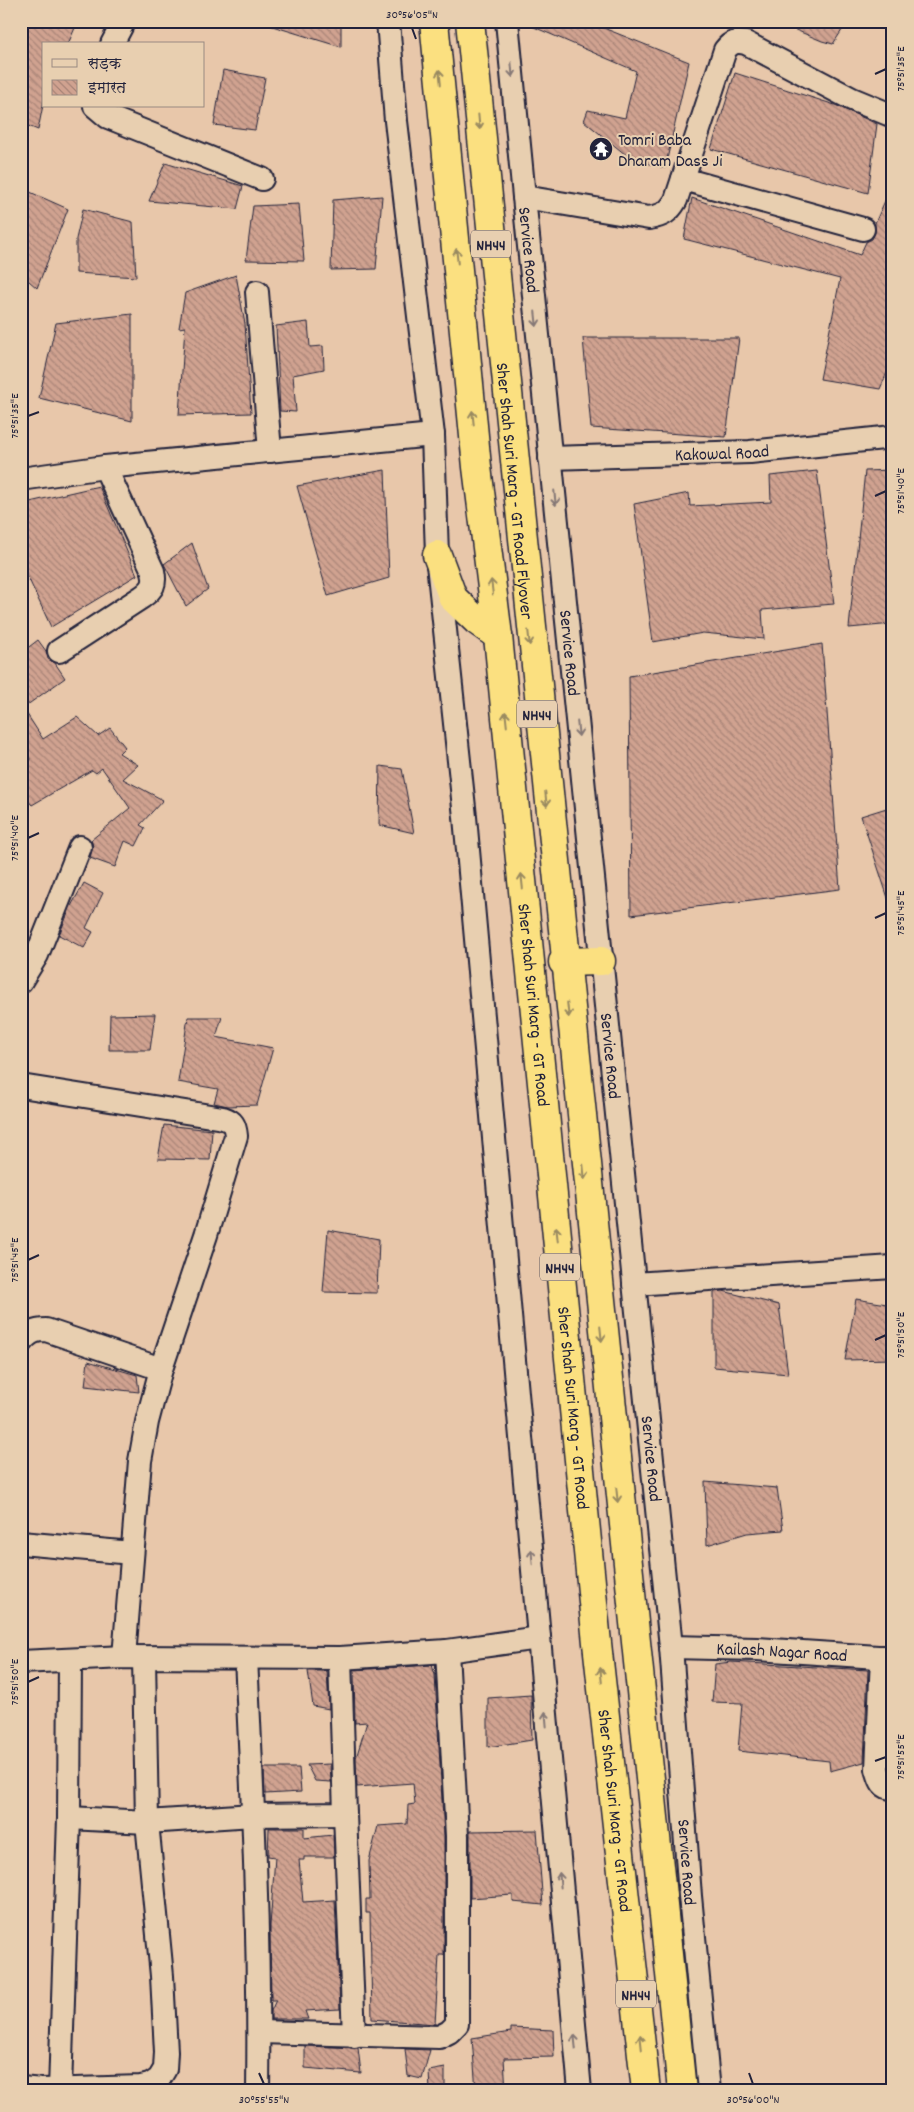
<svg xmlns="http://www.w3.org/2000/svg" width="914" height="2112" font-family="Dekko,'Playpen Sans Deva',sans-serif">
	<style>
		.building { fill: url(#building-back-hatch); stroke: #22223b }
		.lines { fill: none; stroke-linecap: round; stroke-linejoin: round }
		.minor-casing { stroke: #22223b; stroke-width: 26 }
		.highway-casing { stroke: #22223b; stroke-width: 31 }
		.minor { stroke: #e8cfb0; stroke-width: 22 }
		.highway { stroke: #fbe080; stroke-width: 28 }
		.oneway { stroke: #857876 }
		.oneway2 { stroke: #998a61 }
		.ticks { fill: none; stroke: #22223b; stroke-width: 2 }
		.labels { text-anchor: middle; stroke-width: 4; stroke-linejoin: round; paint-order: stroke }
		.shield { fill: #e8cfb0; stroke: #5d565e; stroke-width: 1 }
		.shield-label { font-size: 16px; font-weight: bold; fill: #22223b }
		.poi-label { font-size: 18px; fill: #22223b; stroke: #e8cfb0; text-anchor: start }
		.street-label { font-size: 18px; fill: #22223b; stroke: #e8cfb0 }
		.neatline { fill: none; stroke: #22223b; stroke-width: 2 }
		.ticks-label { font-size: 12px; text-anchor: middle; fill: #22223b }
	</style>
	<defs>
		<pattern id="building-back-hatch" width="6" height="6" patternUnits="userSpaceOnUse" patternTransform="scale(1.25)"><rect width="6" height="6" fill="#d0a290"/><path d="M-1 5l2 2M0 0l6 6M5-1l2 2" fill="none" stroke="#a88477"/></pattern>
	</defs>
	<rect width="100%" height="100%" fill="#e8c7aa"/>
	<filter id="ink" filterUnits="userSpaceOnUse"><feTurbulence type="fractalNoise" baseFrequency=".02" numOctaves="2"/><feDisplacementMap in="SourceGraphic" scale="10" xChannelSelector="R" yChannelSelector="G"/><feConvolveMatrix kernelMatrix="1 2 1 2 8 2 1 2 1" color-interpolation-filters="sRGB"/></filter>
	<g filter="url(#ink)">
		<path class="building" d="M21,21H78L68,44H44V100L38,130L21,123Z
			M269,21H341V47L269,25Z
			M520,21H586L689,62L665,168L631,159L584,121L588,110L625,118L636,71Z
			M774,21H848L833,44L822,41Z
			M223,70L265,78L255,130L214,125Z
			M735,73L835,105L877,124L868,193L711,149Z
			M165,163L243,186L237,209L149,201Z
			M893,183V359L880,389L820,379L840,279L684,239L692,198L860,255L866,242L872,239L875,233V223Z
			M21,188L68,209L37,288L21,274Z
			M382,196L376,269L331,270L333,200Z
			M299,204L304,261L246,260L253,206Z
			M83,209L133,222L136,277L76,273V239Z
			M236,275L245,324L251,413L179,415L185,327L179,328L185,293Z
			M132,314V421L39,398L56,323Z
			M308,322L310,347L323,346L324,369L293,375L296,412L280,411L276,326Z
			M583,338H739L726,437L591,428Z
			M385,470L389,578L328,596L297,486Z
			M893,470V624L849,628L865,471Z
			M817,471L834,604L762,610L764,639L703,633L653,642L634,504L689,493L690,506L771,502L770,476Z
			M99,486L137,575L51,627L21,562V504Z
			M192,543L208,589L186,606L164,564Z
			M38,640L46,651L48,659L55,663L65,678L23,708L43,739L77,717L98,736L110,728L125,747L119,753L138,765L123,779L163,800L140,825L145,828L136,846L125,841L115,867L90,858L93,846L91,840L130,808L102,768L96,773L92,770L32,805L21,793V765L31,760L21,749V653Z
			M822,644L840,889L631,915L629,676Z
			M380,766L402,769L414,833L379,825Z
			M893,806V903L890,904L861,816Z
			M84,883L103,893L86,928L93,932L84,948L59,935L71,906Z
			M155,1014L150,1050H109L110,1015Z
			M188,1017H222L216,1037L273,1048L257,1105L228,1106L214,1103L218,1089L178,1082Z
			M164,1125L212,1130L210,1160L158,1159Z
			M328,1230L379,1239L377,1293L323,1292Z
			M723,1291L779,1305L788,1374L714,1367V1292Z
			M856,1299L893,1305V1359L845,1360Z
			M88,1361L137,1375L139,1392L85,1386Z
			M705,1482L777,1488L783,1530L747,1533L707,1545Z
			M731,1662L868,1670L864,1762L830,1771L829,1761L738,1751L742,1703L712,1702L715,1664Z
			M432,1665L435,1675L444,1836V1955H439L435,2024L372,2019L370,1913H366V1899H370L369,1861L378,1826L407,1824L408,1805L415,1804L413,1783L357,1787L356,1758L367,1722L355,1723L354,1670Z
			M308,1671H327L329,1709L313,1706Z
			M531,1695L532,1740L488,1747V1698Z
			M330,1764L331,1782L315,1781L307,1765Z
			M264,1768H299L301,1792L265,1794Z
			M269,1828H304V1838L333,1835L334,1857H304V1860H299L303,1902L335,1900L340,2009L305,2011L308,2019H271V2011L276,2000H271L270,1926L275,1857L268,1856Z
			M537,1830L543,1905L513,1902V1895L470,1898V1831Z
			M511,2028L553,2030L554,2057L504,2058L506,2091H476L472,2038L511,2032Z
			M305,2046L358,2048L361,2073L305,2068Z
			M405,2049L430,2050L422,2079L408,2076Z
			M445,2068V2091H430L429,2071Z"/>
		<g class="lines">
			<g class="minor-casing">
				<g id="minor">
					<path d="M388,21L396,121L433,435L437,555L465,817L580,2091"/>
					<path id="s1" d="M507,21L524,197L671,1647L690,1896L709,2091"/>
					<path d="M112,44L124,21"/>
					<path d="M95,106L108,117L262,179"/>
					<path d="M683,179L863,229"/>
					<path d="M524,197L649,218C663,216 669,212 676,200L725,50C731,42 736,41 746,43L852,99L893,116"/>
					<path d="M257,292L270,451"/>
					<path id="s2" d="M550,458L750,452L893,437"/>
					<path d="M21,479L105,467L433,435"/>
					<path d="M59,651L142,597C153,589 156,584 153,571L105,467"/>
					<path d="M21,981L37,955L80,847"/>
					<path d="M21,1086L223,1118C233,1121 235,1125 236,1136L206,1235L161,1369L147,1422L140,1461L124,1657"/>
					<path d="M634,1284L893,1267"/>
					<path d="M21,1342C29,1333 34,1330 46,1330L161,1369"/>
					<path d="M21,1543L132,1553"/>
					<path id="s3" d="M671,1647L757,1649L893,1658"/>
					<path d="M882,1657L877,1769C880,1778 881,1788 893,1788"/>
					<path d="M246,1658C253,1802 260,1946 258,2091"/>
					<path d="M21,1662L124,1657L340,1658L447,1651L539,1638"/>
					<path d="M345,1814L354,2036"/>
					<path d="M69,1818L147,1822L253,1815L345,1814L340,1658"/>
					<path d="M259,2032L439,2037L449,2032L457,2024V1836L447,1651"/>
					<path d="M21,2088L42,2090L141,2087L150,2085L159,2079L165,2069L166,2052L162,1976L147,1822L144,1658"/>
					<path d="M60,2090L69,1818L70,1660"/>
				</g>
			</g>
			<g class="highway-casing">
				<g id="highway">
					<path id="s4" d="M434,21L477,467L498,636L597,1643L646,2091"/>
					<path id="s5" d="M470,21C535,712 606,1402 682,2091"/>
					<path d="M437,555L453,598L477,621L498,636"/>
					<path d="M563,962L601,961"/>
				</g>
			</g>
			<use href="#minor" class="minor"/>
			<use href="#highway" class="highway"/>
		</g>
		<defs><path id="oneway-shaft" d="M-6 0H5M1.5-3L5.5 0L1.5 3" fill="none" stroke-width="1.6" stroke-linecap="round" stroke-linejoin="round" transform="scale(1.25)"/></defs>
		<g class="oneway">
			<use href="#oneway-shaft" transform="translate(512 70) rotate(85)"/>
			<use href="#oneway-shaft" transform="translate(536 319) rotate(84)"/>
			<use href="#oneway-shaft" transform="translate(555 498) rotate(84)"/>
			<use href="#oneway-shaft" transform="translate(578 729) rotate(84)"/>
			<use href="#oneway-shaft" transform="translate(532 1557) rotate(-95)"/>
			<use href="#oneway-shaft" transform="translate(546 1719) rotate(-95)"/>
			<use href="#oneway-shaft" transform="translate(560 1880) rotate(-95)"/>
			<use href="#oneway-shaft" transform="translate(575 2042) rotate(-96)"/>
		</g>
		<g class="oneway2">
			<use href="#oneway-shaft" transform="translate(440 77) rotate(-96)"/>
			<use href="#oneway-shaft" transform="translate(479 122) rotate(85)"/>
			<use href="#oneway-shaft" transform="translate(457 256) rotate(-96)"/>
			<use href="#oneway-shaft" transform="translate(473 418) rotate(-96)"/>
			<use href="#oneway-shaft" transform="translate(492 587) rotate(-97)"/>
			<use href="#oneway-shaft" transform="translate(529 638) rotate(84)"/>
			<use href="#oneway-shaft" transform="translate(506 719) rotate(-96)"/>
			<use href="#oneway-shaft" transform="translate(546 799) rotate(84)"/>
			<use href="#oneway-shaft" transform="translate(522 881) rotate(-96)"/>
			<use href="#oneway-shaft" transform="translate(568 1010) rotate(84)"/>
			<use href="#oneway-shaft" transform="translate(584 1172) rotate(84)"/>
			<use href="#oneway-shaft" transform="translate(557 1234) rotate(-96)"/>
			<use href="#oneway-shaft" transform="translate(601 1334) rotate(84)"/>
			<use href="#oneway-shaft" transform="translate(617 1495) rotate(84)"/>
			<use href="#oneway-shaft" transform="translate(601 1675) rotate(-96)"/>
			<use href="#oneway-shaft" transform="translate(641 2042) rotate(-96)"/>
		</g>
	</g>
	<path class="ticks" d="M412,28L416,39M875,74L886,69M28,416L39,412M875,496L886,491M28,838L39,833M875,918L886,913M28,1260L39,1255M875,1340L886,1335M28,1682L39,1677M875,1761L886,1757M259,2073L264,2084M749,2073L753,2084"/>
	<defs>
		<g id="temple-disc" transform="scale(1.25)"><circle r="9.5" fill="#22223b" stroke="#e8cfb0"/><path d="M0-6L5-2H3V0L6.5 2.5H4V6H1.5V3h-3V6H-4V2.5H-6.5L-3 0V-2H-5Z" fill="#fff"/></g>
	</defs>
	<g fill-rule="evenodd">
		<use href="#temple-disc" x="601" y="149"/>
	</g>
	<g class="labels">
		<g class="shield">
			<rect x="471" y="230.5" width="40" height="27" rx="4"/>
			<rect x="517" y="700.5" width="40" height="27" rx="4"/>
			<rect x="540" y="1253.5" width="40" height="27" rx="4"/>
			<rect x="616" y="1980.5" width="40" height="27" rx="4"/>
		</g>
		<g class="shield-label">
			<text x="491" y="250">NH44</text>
			<text x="537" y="720">NH44</text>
			<text x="560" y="1273">NH44</text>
			<text x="636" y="2000">NH44</text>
		</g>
		<g class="poi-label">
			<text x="618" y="145">Tomri Baba<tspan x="618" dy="21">Dharam Dass Ji</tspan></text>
		</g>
		<g class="street-label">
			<text dy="6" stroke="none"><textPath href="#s1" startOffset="230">Service Road</textPath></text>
			<text dy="6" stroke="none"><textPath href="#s2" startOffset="172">Kakowal Road</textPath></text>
			<text dy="6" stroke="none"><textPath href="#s5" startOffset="472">Sher Shah Suri Marg - GT Road Flyover</textPath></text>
			<text dy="6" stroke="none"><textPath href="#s1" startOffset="635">Service Road</textPath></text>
			<text dy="6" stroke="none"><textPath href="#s4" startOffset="989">Sher Shah Suri Marg - GT Road</textPath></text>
			<text dy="6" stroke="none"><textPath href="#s1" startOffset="1040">Service Road</textPath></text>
			<text dy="6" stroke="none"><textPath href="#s4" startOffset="1394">Sher Shah Suri Marg - GT Road</textPath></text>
			<text dy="6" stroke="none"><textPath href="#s1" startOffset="1445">Service Road</textPath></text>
			<text dy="6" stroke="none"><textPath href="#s3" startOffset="111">Kailash Nagar Road</textPath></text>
			<text dy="6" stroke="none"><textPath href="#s4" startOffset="1799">Sher Shah Suri Marg - GT Road</textPath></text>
			<text dy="6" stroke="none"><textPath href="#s1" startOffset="1850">Service Road</textPath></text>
		</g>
	</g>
	<rect width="914" height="2112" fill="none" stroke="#e8cfb0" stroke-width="55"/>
	<rect x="42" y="42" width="162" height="65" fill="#e8cfb0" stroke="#998a81"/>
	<rect x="52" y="59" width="25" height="8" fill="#e8cfb0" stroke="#998a81"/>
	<text x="88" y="68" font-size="15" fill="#22223b">सड़क</text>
	<rect x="52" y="80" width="25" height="15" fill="url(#building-back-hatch)" stroke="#998a81"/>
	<text x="88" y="92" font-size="15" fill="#22223b">इमारत</text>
	<rect x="28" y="28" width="858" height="2056" class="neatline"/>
	<g class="ticks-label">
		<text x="412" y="18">30°56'05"N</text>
		<text transform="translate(900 69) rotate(-90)" y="4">75°51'35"E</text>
		<text transform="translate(14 416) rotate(-90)" y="4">75°51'35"E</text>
		<text transform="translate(900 491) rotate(-90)" y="4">75°51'40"E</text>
		<text transform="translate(14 838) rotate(-90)" y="4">75°51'40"E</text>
		<text transform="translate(900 913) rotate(-90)" y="4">75°51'45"E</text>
		<text transform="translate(14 1260) rotate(-90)" y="4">75°51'45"E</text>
		<text transform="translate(900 1335) rotate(-90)" y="4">75°51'50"E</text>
		<text transform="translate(14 1682) rotate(-90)" y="4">75°51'50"E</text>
		<text transform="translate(900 1757) rotate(-90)" y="4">75°51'55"E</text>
		<text x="264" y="2103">30°55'55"N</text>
		<text x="753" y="2103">30°56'00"N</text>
	</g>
</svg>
